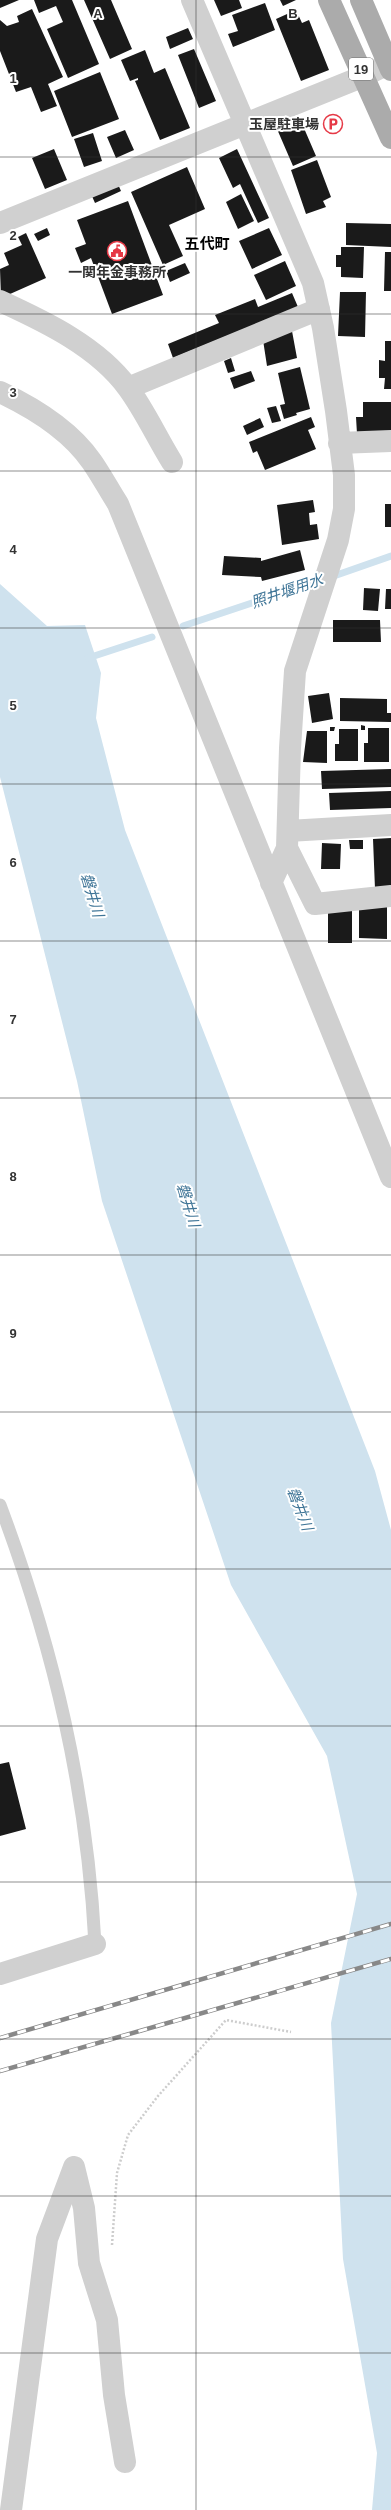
<svg xmlns="http://www.w3.org/2000/svg" width="391" height="2510" font-family="Helvetica,'Noto Sans JP',sans-serif">
	<style>
		.water { fill: #cfe2ee }
		.lines { fill: none; stroke-linecap: round; stroke-linejoin: round }
		.stream { stroke: #cfe2ee; stroke-width: 7 }
		.building { fill: #1a1a1a }
		.path { stroke: #cdcdcd; stroke-width: 2.5; stroke-dasharray: 2 2; stroke-linecap: butt }
		.service { stroke: #d0d0d0; stroke-width: 13 }
		.minor { stroke: #d0d0d0; stroke-width: 22 }
		.primary { stroke: #ababab; stroke-width: 22 }
		.rail-casing { stroke: #888; stroke-width: 4.5 }
		.rail { stroke: #fff; stroke-width: 3; stroke-dasharray: 9; stroke-linecap: butt }
		.grid { fill: none; stroke: #333; stroke-width: 1; stroke-opacity: 0.55 }
		.labels { text-anchor: middle; stroke-width: 4; stroke-linejoin: round; paint-order: stroke }
		.shield { fill: #fff; stroke: #707070; stroke-width: 1 }
		.shield-label { font-size: 13px; font-weight: bold; fill: #333 }
		.poi-label { font-size: 14px; font-weight: bold; fill: #333; stroke: #fff; text-anchor: end }
		.neighbourhood-label { font-size: 15px; font-weight: bold; fill: #000; stroke: #fff }
		.water-label { font-size: 15px; font-style: italic; fill: #3f7597; stroke: #fff }
		.grid-label { font-size: 13px; text-anchor: middle; font-weight: bold; fill: #333; stroke: #fff; stroke-width: 4; stroke-linejoin: round; paint-order: stroke }
	</style>
	<rect width="100%" height="100%" fill="#fff"/>
	<path class="water" d="M0,584L47,626L85,625L101,673L96,718L125,830L375,1471L391,1530V2510H372L377,2453L343,2259L331,2023L357,1894L327,1756L231,1585L102,1201L77,1081L0,777Z"/>
	<g class="lines">
		<path class="stream" d="M331,577L391,556
			M183,626L321,580
			M88,658L152,637"/>
	</g>
	<path class="building" d="M0,0H19L0,8Z
		M34,0H72L99,64L68,78L47,29L63,22L56,6L39,13Z
		M84,0H111L132,49L110,59Z
		M214,0H239L242,8L221,16Z
		M280,0H296L283,6Z
		M265,3L275,30L233,47L228,34L238,31L232,15Z
		M32,9L63,77L48,84L57,106L41,112L31,87L16,92L0,51V20L7,26L19,22L17,16Z
		M296,10L302,23L309,20L329,70L301,81L276,19Z
		M188,28L193,39L170,49L166,37Z
		M194,49L216,101L199,108L178,55Z
		M145,50L154,73L165,68L190,128L160,140L135,81L138,80V78L130,81L121,60Z
		M100,72L119,119L72,137L54,91Z
		M300,119L316,156L293,166L277,129Z
		M125,130L134,150L116,158L107,137Z
		M93,133L102,161L84,167L74,139Z
		M54,149L67,180L45,189L32,158Z
		M237,149L269,218L258,223L240,184L233,188L219,158Z
		M317,160L331,197L323,201L326,207L306,214L291,170Z
		M187,167L205,209L169,225L183,256L163,265L131,192Z
		M117,182L121,191L95,203L91,194Z
		M241,194L254,221L238,229L226,202Z
		M128,201L163,295L112,314L91,258L81,263L75,248L86,244L77,220Z
		M346,223L391,224V247L346,245Z
		M47,228L50,235L38,241L34,234Z
		M269,228L282,255L252,269L239,241Z
		M26,233L46,278L1,298L0,269L9,265L4,253L22,245L18,237Z
		M341,247H364L363,278L341,277V267H336V255H341Z
		M385,252H391V291H384Z
		M285,261L296,286L266,300L254,275Z
		M185,263L190,273L170,282L166,271Z
		M340,292H366L365,337L338,336Z
		M292,293L298,307L173,358L168,344L219,323L215,315L255,299L258,307Z
		M292,331L297,358L267,366L263,340Z
		M385,341H391V389H384L385,378H379V360L385,361Z
		M231,358L235,371L228,373L224,361Z
		M300,367L310,409L296,413L297,415L284,419L280,405L285,404L278,373Z
		M251,371L255,381L234,389L230,378Z
		M363,402H391V434H357L356,417H363Z
		M276,406L281,421L272,423L267,408Z
		M311,417L315,427L308,430L316,449L265,470L257,451L253,453L249,442Z
		M260,418L264,427L247,435L243,426Z
		M313,500L315,512L309,513L310,525L317,524L319,539L282,545L277,505Z
		M385,504H391V527H385Z
		M300,550L305,570L262,581L261,577L222,575L224,556L261,558V561Z
		M364,588L380,589L378,611L363,610Z
		M386,589H391V609H385Z
		M333,620H380L381,642H333Z
		M329,693L333,719L312,723L308,696Z
		M340,698L387,699V713H391V722L340,721Z
		M361,725L365,726V730H361Z
		M330,727H335L334,731H330Z
		M368,728H389V762H364V743H368Z
		M339,729H358V761H335V744H339Z
		M307,731H327V763L303,762Z
		M391,769V787L322,789L321,771Z
		M391,791V808L330,810L329,793Z
		M391,838V888L375,889L373,839Z
		M349,840H363V849H350Z
		M322,843L341,844L340,869H321Z
		M359,907H387V939L359,938Z
		M328,911H352V943H328Z
		M9,1762L26,1829L0,1836V1764Z"/>
	<g class="lines">
		<path class="path" d="M112,2245L117,2173L128,2135L158,2096L226,2020L291,2032"/>
		<path class="service" d="M0,1505C54,1649 87,1791 95,1944"/>
		<path class="minor" d="M192,0L313,283L323,328L336,411L344,475V509L338,540L295,671L290,748L287,848L271,883
			M0,223L364,76L388,64L391,60
			M0,301C46,322 98,347 128,388C145,411 157,438 172,462
			M128,388L319,309
			M0,392C34,408 70,430 92,462C101,475 109,490 118,504L391,1177
			M339,443L391,441
			M288,831L391,825
			M287,848L315,904L391,896
			M0,1974L95,1944
			M74,2167L84,2208L89,2263L107,2320L114,2395L125,2462
			M11,2510L47,2239L74,2167"/>
		<path class="primary" d="M329,0L391,138
			M361,0L391,70"/>
		<g class="rail-casing">
			<path id="rail" d="M0,2038L391,1924
				M0,2071L391,1959"/>
		</g>
		<use href="#rail" class="rail"/>
	</g>
	<path class="grid" d="M196,0V2510M0,157H391M0,314H391M0,471H391M0,628H391M0,784H391M0,941H391M0,1098H391M0,1255H391M0,1412H391M0,1569H391M0,1726H391M0,1882H391M0,2039H391M0,2196H391M0,2353H391"/>
	<defs>
		<g id="parking-ring" transform="scale(1)"><circle r="9.5" fill="#fff" stroke="#e63946" stroke-width="1.5"/><path d="M-3.5-5.5H1a3.5 3.5 0 0 1 0 7H-1V5.5H-3.5ZM-1-3.4V-.6H.8a1.4 1.4 0 0 0 0-2.8Z" fill="#e63946"/></g>
		<g id="civic-ring" transform="scale(1)"><circle r="9.5" fill="#fff" stroke="#e63946" stroke-width="1.5"/><path d="M-.6-6.5H3V-4.5H.6V-3L4-1V1h2V6H-6V1h2V-1L-.6-3ZM-1.2 2.5V6h2.4V2.5Z" fill="#e63946"/></g>
	</defs>
	<g fill-rule="evenodd">
		<use href="#parking-ring" x="333" y="124"/>
		<use href="#civic-ring" x="117" y="251"/>
	</g>
	<g class="labels">
		<rect class="shield" x="349" y="58" width="24" height="22" rx="3"/>
		<g class="shield-label">
			<text x="361" y="74">19</text>
		</g>
		<g class="poi-label">
			<text x="319" y="129">玉屋駐車場</text>
			<text x="117" y="277" text-anchor="middle">一関年金事務所</text>
		</g>
		<g class="neighbourhood-label">
			<text x="207" y="249">五代町</text>
		</g>
		<g class="water-label">
			<text transform="translate(287 591) rotate(-19)" y="5">照井堰用水</text>
			<text transform="translate(92 895) rotate(73)" y="5">磐井川</text>
			<text transform="translate(188 1205) rotate(73)" y="5">磐井川</text>
			<text transform="translate(300 1509) rotate(69)" y="5">磐井川</text>
		</g>
	</g>
	<g class="grid-label">
		<text x="98" y="18">A</text>
		<text x="293" y="18">B</text>
		<text x="13" y="83">1</text>
		<text x="13" y="240">2</text>
		<text x="13" y="397">3</text>
		<text x="13" y="554">4</text>
		<text x="13" y="710">5</text>
		<text x="13" y="867">6</text>
		<text x="13" y="1024">7</text>
		<text x="13" y="1181">8</text>
		<text x="13" y="1338">9</text>
	</g>
</svg>
